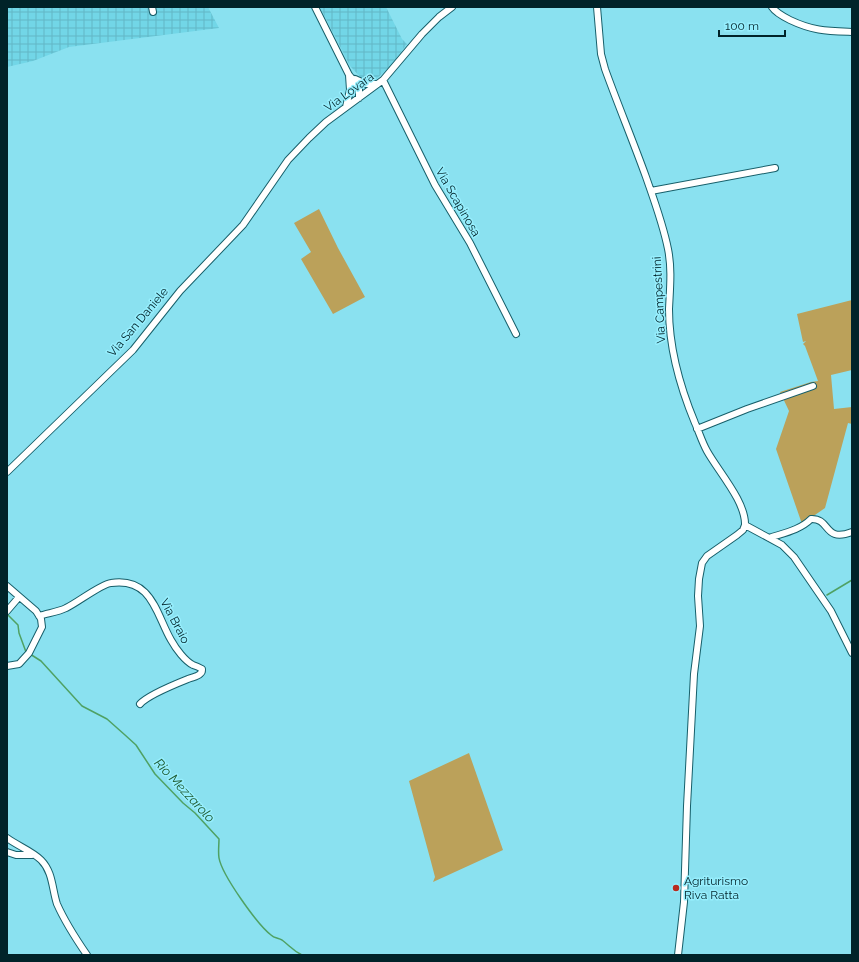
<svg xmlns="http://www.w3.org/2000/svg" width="859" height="962" font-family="Raleway,sans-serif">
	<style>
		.industrial { fill: url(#industrial-grid) }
		.grass { fill: #bba15a }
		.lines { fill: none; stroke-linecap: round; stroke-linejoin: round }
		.stream { stroke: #4fa163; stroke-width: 1.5 }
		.minor-casing { stroke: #175f6a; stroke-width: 8 }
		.minor { stroke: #fff; stroke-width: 6 }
		.poi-dot { fill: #b82a1e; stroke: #97effe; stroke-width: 1.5 }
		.labels { text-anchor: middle; stroke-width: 3; stroke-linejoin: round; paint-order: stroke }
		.street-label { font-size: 12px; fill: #002329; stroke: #97effe }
		.poi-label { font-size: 12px; fill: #002329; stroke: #97effe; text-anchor: start }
		.water-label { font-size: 13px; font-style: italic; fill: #1e592f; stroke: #97effe }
	</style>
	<defs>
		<pattern id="industrial-grid" width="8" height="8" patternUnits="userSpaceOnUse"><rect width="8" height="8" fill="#72d6e7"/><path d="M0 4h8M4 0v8" fill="none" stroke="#61b7c6"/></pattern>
	</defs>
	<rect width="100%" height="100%" fill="#8ae1f0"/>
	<path class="industrial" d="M7,7H208L219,28L69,47L33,61L7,67Z
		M320,7H386L402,39L407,44L390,67L375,80L364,81L350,66Z"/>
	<path class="grass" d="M319,209L338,248L365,297L333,314L301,259L311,252L294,223Z
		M852,300V370L831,375L834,409L852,407V424L848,423L825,508L802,524L776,449L789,411L780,392L811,382L818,381L805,346L803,344L806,341L803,342L797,314Z
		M469,753L503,850L433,882L435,877L430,858L409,781Z"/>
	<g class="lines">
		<path class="stream" d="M827,595L852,580
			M7,614L18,625L19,633L26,652
			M30,654L41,661L82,706L107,719L125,735L136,745L155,774L183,803L195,813L219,839C219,845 218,852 219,858C222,875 257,924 271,935C274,938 278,938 282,940C290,946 292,950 302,955"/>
		<g class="minor-casing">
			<path id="minor" d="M152,7L153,12
				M315,7L349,75L359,87V98
				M597,7L601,54L605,69C618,105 633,141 646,177C654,200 663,224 668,249C672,269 670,288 669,309C669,349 680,387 695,423C699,432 702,442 707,451C718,471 746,502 745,525
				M772,7C776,13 784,17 790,20C813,31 827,31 852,32
				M355,79L366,84H377
				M383,80L435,185L470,243L516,334
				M346,107L350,90L349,75
				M651,191L775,168
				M697,429L747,409L813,386
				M7,472L133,350L180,291L243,225L288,160L309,138L326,122L383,80L422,34L439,17L452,7
				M745,525L782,545L794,557L831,611L852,653
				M769,538C784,533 800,530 811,519C831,518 823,543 852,532
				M7,586L36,611L41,619L42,627L29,653L19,664L7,666
				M7,611L19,597
				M39,616C48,613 58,612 66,608C77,603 101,584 111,583C152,577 156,614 171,640C176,649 185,661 193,665C196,666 199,667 202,669C202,672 202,672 200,674C197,677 192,677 188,679C178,683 147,696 140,704
				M7,838C18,846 32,851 41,860C53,872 52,889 57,904C65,922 76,939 87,955
				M7,852L16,855H32
				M678,955L684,902L687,806L694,674L700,626L698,596L699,579L702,563L707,556L737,535L743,530L745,525"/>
		</g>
		<use href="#minor" class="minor"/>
	</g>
	<circle class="poi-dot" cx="676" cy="888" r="4"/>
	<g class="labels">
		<g class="street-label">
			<text transform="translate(349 92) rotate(-36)" y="4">Via Lovara</text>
			<text transform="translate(458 202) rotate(60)" y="4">Via Scapinosa</text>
			<text transform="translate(659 300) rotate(-93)" y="4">Via Campestrini</text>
			<text transform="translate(138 322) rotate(-50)" y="4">Via San Daniele</text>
			<text transform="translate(175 621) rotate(62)" y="4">Via Braio</text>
		</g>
		<g class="poi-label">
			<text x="684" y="885">Agriturismo<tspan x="684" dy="14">Riva Ratta</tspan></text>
		</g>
		<g class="water-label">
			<text transform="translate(185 790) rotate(47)" y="5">Rio Mezzarolo</text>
		</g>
	</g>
	<rect width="859" height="962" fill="none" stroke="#002329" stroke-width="16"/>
	<path d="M719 30v6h66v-6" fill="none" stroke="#002329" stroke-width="2"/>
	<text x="725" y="30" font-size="12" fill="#002329" stroke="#97effe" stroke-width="3" paint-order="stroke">100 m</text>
</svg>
